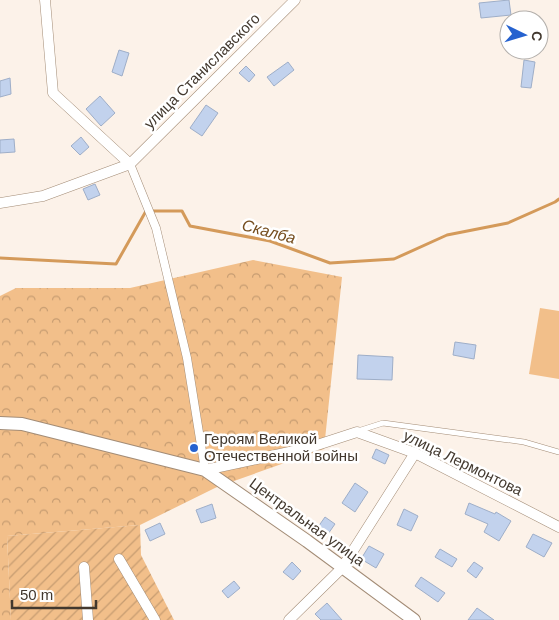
<svg xmlns="http://www.w3.org/2000/svg" width="559" height="620" font-family="Helvetica,sans-serif">
	<style>
		.forest { fill: url(#forest-crowns) }
		.garden { fill: url(#garden-furrows) }
		.pitch { fill: #f2bf8a }
		.lines { fill: none; stroke-linecap: round; stroke-linejoin: round }
		.stream { stroke: #d49a5a; stroke-width: 3 }
		.building { fill: #c2d2ed; stroke: #9eaec8 }
		.service-casing { stroke: #a38c76; stroke-width: 6 }
		.pedestrian-casing { stroke: #a38c76; stroke-width: 9 }
		.minor-casing { stroke: #a38c76; stroke-width: 11 }
		.tertiary-casing { stroke: #a38c76; stroke-width: 14 }
		.service { stroke: #fff; stroke-width: 5 }
		.pedestrian { stroke: #fff; stroke-width: 8 }
		.minor { stroke: #fff; stroke-width: 10 }
		.tertiary { stroke: #fff; stroke-width: 12 }
		.poi-dot { fill: #2662cf; stroke: #fff; stroke-width: 2 }
		.labels { text-anchor: middle; stroke-width: 5; stroke-linejoin: round; paint-order: stroke }
		.street-label { font-size: 15px; fill: #42382e; stroke: #fff }
		.poi-label { font-size: 15px; fill: #42382e; stroke: #fff; text-anchor: start }
		.water-label { font-size: 16px; font-style: italic; fill: #754d1e; stroke: #fff }
	</style>
	<defs>
		<pattern id="forest-crowns" width="20" height="18" patternUnits="userSpaceOnUse" patternTransform="scale(1.25)"><rect width="20" height="18" fill="#f2bf8a"/><path d="M2 6a3 3 0 1 1 6 0M12 15a3 3 0 1 1 6 0" fill="none" stroke="#c69c71"/></pattern>
		<pattern id="garden-furrows" width="10" height="10" patternUnits="userSpaceOnUse" patternTransform="scale(1.25)"><rect width="10" height="10" fill="#f2bf8a"/><path d="M-1 1l2-2M0 10L10 0M9 11l2-2" fill="none" stroke="#c69c71"/></pattern>
	</defs>
	<rect width="100%" height="100%" fill="#fcf2e9"/>
	<path class="forest" d="M253,260L342,277L324,449L217,487L140,525L7,536L11,620H0V296L16,288H130Z"/>
	<path class="garden" d="M140,525L141,555L174,620H11L7,536Z"/>
	<path class="pitch" d="M540,308L559,311V379L529,374Z"/>
	<g class="lines">
		<path class="stream" d="M0,258L116,264L146,211H182L190,226L270,241L330,263L394,259L447,235L508,223L555,202L559,199"/>
	</g>
	<path class="building" d="M509,0L511,15L481,18L479,3Z
		M119,50L129,53L122,76L112,72Z
		M524,60L535,62L531,88L521,87Z
		M288,62L294,70L274,86L267,77Z
		M246,66L255,75L249,82L239,73Z
		M10,78L11,94L0,97V81Z
		M100,96L115,113L101,126L86,109Z
		M206,105L218,113L202,136L190,128Z
		M81,137L89,147L80,155L71,146Z
		M14,139L15,152L0,153V140Z
		M95,184L100,195L88,200L83,189Z
		M455,342L476,345L474,359L453,355Z
		M358,355L393,357L392,380L357,379Z
		M376,449L389,455L385,464L372,458Z
		M355,483L368,492L355,512L342,503Z
		M469,503L495,514L496,512L511,521L499,541L484,532L488,524L465,514Z
		M212,504L216,518L201,523L196,510Z
		M404,509L418,516L411,531L397,525Z
		M325,517L335,524L328,534L318,527Z
		M160,523L165,534L150,541L145,530Z
		M533,534L552,543L544,557L526,547Z
		M369,546L384,554L376,568L361,559Z
		M440,549L457,559L452,567L435,557Z
		M292,562L301,571L293,580L283,572Z
		M474,562L483,568L476,578L467,571Z
		M421,577L445,593L438,602L415,586Z
		M234,581L240,588L228,598L222,591Z
		M327,603L342,620H321L315,614Z
		M477,608L494,620H468Z"/>
	<g class="lines">
		<g class="service-casing">
			<path id="service" d="M358,431L383,423L524,442L559,452"/>
		</g>
		<g class="pedestrian-casing">
			<path id="pedestrian" d="M130,164L156,228L187,358L205,470"/>
		</g>
		<g class="minor-casing">
			<path id="minor" d="M45,0L53,93L130,164
				M0,203L43,196L130,164L295,0
				M205,470L308,448L357,432L415,453L559,527
				M119,559L155,620
				M84,567L88,620
				M289,620L342,568L415,453"/>
		</g>
		<g class="tertiary-casing">
			<path id="tertiary" d="M0,423L22,424L205,470L307,541L414,620"/>
		</g>
		<use href="#service" class="service"/>
		<use href="#pedestrian" class="pedestrian"/>
		<use href="#minor" class="minor"/>
		<use href="#tertiary" class="tertiary"/>
	</g>
	<circle class="poi-dot" cx="194" cy="448" r="5"/>
	<g class="labels">
		<g class="street-label">
			<text transform="translate(202 71) rotate(-45)" y="5">улица Станиславского</text>
			<text transform="translate(463 463) rotate(26)" y="5">улица Лермонтова</text>
			<text transform="translate(307 522) rotate(36)" y="5">Центральная улица</text>
		</g>
		<g class="poi-label">
			<text x="204" y="444">Героям Великой<tspan x="204" dy="17">Отечественной войны</tspan></text>
		</g>
		<g class="water-label">
			<text transform="translate(269 231) rotate(15)" y="6">Скалба</text>
		</g>
	</g>
	<g transform="translate(524 35) rotate(95)"><circle r="24" fill="#ffffff" stroke="#b3afab"/>
	<path d="M0-4L9 19L0 12L-9 19Z" fill="#2662cf"/>
	<text y="-8" font-size="14" font-weight="bold" text-anchor="middle" fill="#42382e">С</text>
	</g>
	<path d="M12 600v8h84v-8" fill="none" stroke="#42382e" stroke-width="2.5"/>
	<text x="20" y="600" font-size="15" fill="#42382e" stroke="#ffffff" stroke-width="4" paint-order="stroke">50 m</text>
</svg>
